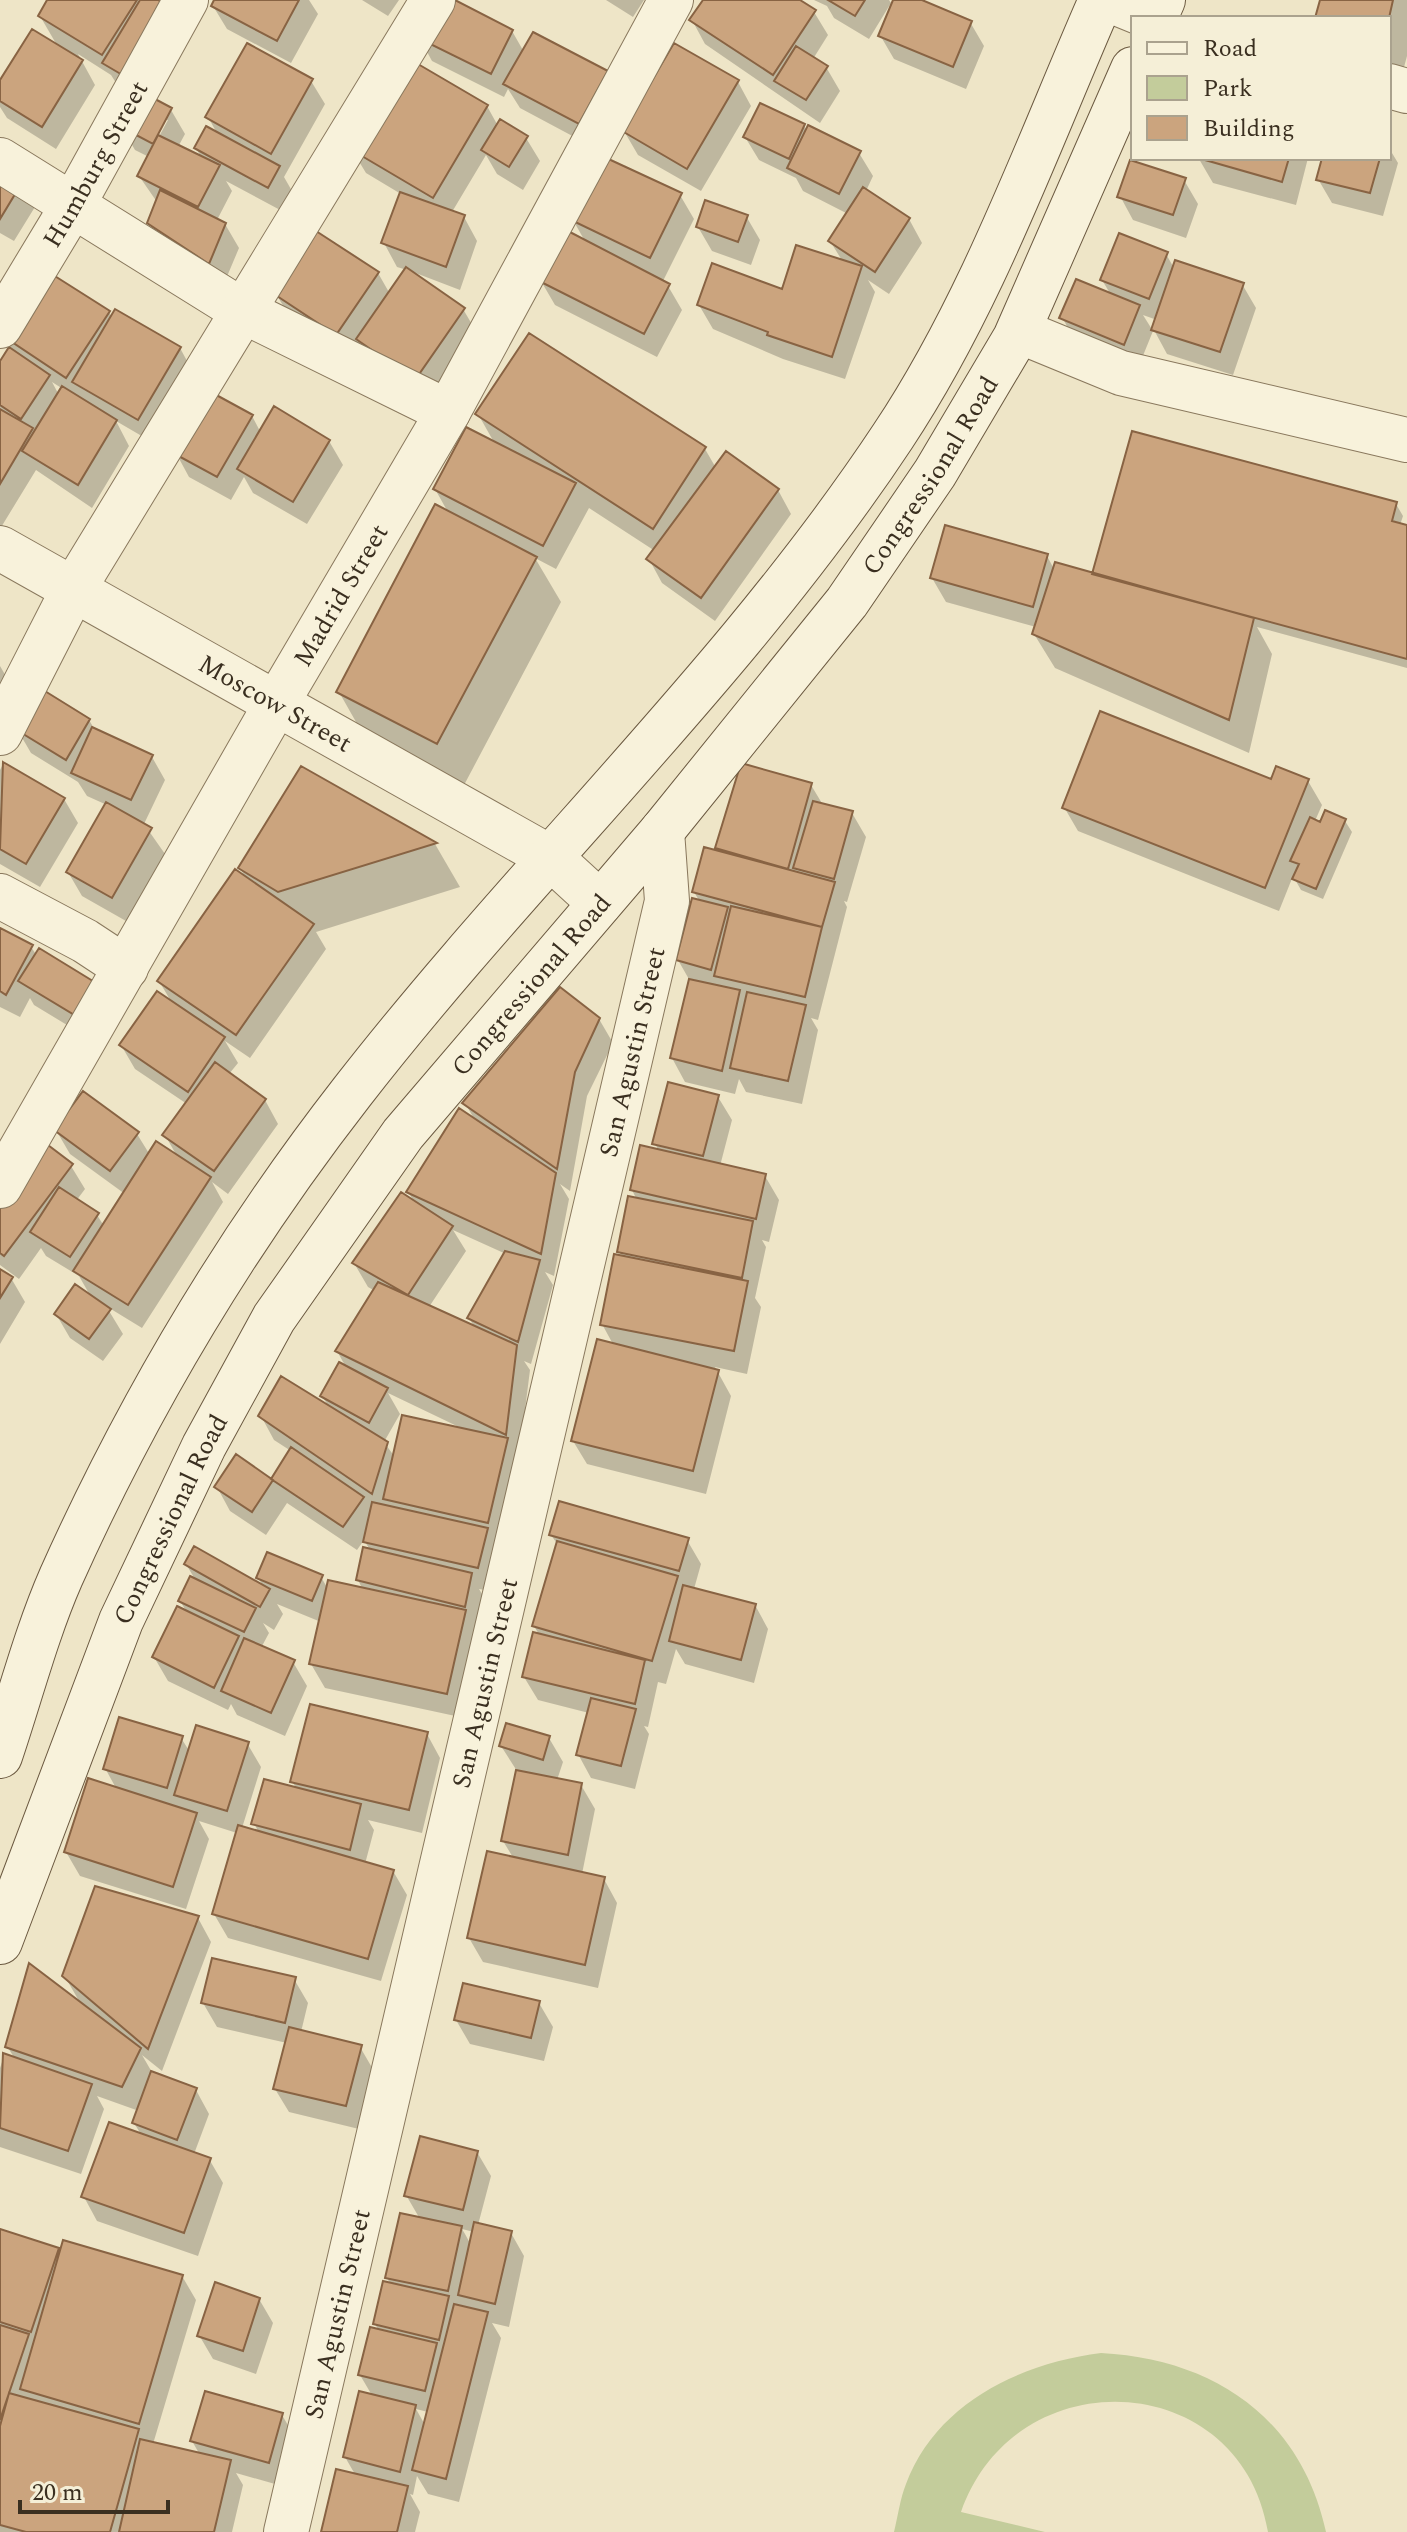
<svg xmlns="http://www.w3.org/2000/svg" width="1407" height="2532" font-family="Spectral,serif">
	<style>
		.green { fill: #c3cc9b }
		.shadow { fill: #0003; fill-rule: evenodd }
		.building { fill: #cba47e; stroke: #886343; stroke-width: 2 }
		.lines { fill: none; stroke-linecap: round; stroke-linejoin: round }
		.minor-casing { stroke: #89785d; stroke-width: 46 }
		.secondary-casing { stroke: #6b5940; stroke-width: 46 }
		.minor { stroke: #f8f2db; stroke-width: 44 }
		.secondary { stroke: #f8f2db; stroke-width: 44 }
		.labels { text-anchor: middle; stroke-width: 7; stroke-linejoin: round; paint-order: stroke }
		.street-label { font-size: 26px; fill: #3a2f20; stroke: #f5efd7 }
	</style>
	<rect width="100%" height="100%" fill="#eee5c7"/>
	<path class="green" d="M1101,2353C1213,2359 1301,2417 1326,2532H1268C1241,2368 1016,2356 961,2512L1045,2532H894C898,2516 900,2499 906,2484C936,2403 1021,2363 1101,2353Z"/>
	<path class="shadow" d="M50,0H154L153,100L171,110L185,134L178,147L202,159L196,148L218,135L208,117L311,81L325,104L284,177L292,191L282,211L226,181L232,191L217,220L225,224L239,248L223,286L163,247L149,223L157,202L139,176L149,157L135,150L121,126L118,86L111,75L78,54L95,85L56,149L7,118L0,107V83L58,47L40,16ZM164,120H168L155,144L152,142Z
		M217,0H309L318,14L291,63L227,29L213,6Z
		M362,0H399L388,16Z
		M606,0H644L633,17Z
		M705,0H797L814,12L828,35L813,59L826,67L840,91L820,123L705,44L692,20Z
		M814,0H889L891,3L869,39L834,18L827,6Z
		M895,0H917L970,22L984,46L966,89L894,59L880,35Z
		M1322,0H1407V56L1403,71L1389,68V18H1317Z
		M512,31L524,52L533,34L593,147L520,108L508,89L504,97L432,61L419,37Z
		M738,82L751,106L701,191L638,155L624,131Z
		M487,106L498,126L526,138L540,161L523,190L497,174L486,155L452,212L464,217L477,241L460,290L413,272L463,309L477,333L429,402L372,363L360,343L350,358L290,317L276,294L378,273L390,294L407,270L397,267L384,243L401,194L366,173L352,150Z
		M804,126L807,132L859,153L873,176L866,191L909,219L922,243L889,294L868,280L875,292L845,379L783,359L713,329L699,305L783,292L843,262L830,241L848,214L803,191L796,178L759,160L745,137Z
		M1389,148L1398,163L1383,216L1332,203L1318,179L1324,158H1389Z
		M1308,158L1296,205L1213,183L1199,159Z
		M0,163L38,202L14,241L0,233Z
		M1184,180L1198,204L1186,238L1133,220L1120,196Z
		M680,195L694,219L662,283L668,286L682,310L657,357L555,305L541,281L586,243L573,220Z
		M746,216L760,240L751,265L712,251L698,227Z
		M1166,254L1174,268L1242,284L1256,308L1233,375L1167,354L1154,330L1157,320L1143,315L1153,331L1138,368L1075,341L1062,317L1111,295L1102,280Z
		M109,312L112,318L180,348L193,372L152,442L116,421L129,446L92,508L36,470L0,529V364L10,349L1,334ZM52,382L63,389L59,395Z
		M478,414L705,449L716,468L778,490L791,514L715,621L662,583L649,559L655,551L589,508L556,569L535,558L561,602L463,787L364,736L339,692L449,514L435,489L495,444Z
		M252,416L261,433L329,441L343,465L307,524L253,493L244,477L231,500L189,477L176,453Z
		M1396,504L1403,516L1400,525L1407,527V668L1257,627L1272,654L1249,753L1055,668L1034,634L1036,627L946,602L932,578L1047,556L1054,569L1094,575Z
		M0,666L7,678L0,689Z
		M89,720L95,730L152,757L165,780L144,824L165,854L126,921L82,896L68,872L107,805L87,796L78,782L31,753L17,729Z
		M3,764L64,799L78,823L40,887L0,864V770Z
		M742,766L811,785L823,805L852,813L866,837L847,902L844,901L847,907L818,1020L811,1018L818,1030L802,1104L746,1092L739,1079L735,1094L685,1082L672,1058L690,981L678,960L700,902L694,892L716,852Z
		M302,768L435,844L460,887L316,932L326,949L250,1058L225,1041L238,1063L229,1074L265,1100L278,1124L228,1194L212,1182L223,1202L142,1328L106,1306L123,1334L103,1361L70,1338L56,1314L91,1297L79,1276L46,1256L41,1248L19,1279L0,1265V1205L71,1166L85,1189L76,1201L97,1215L104,1226L125,1194L70,1154L56,1130L137,1134L150,1155L178,1158L165,1135L187,1104L135,1069L121,1045L172,1003L159,981L246,879L240,868Z
		M1308,781L1322,805L1315,821L1321,824L1345,821L1352,832L1323,899L1301,890L1293,876L1279,911L1078,831L1064,807L1272,782Z
		M0,930L31,947L95,1042L34,1005L30,998L20,1017L0,1007Z
		M599,1019L613,1043L587,1096L570,1191L560,1184L569,1199L554,1276L545,1272L553,1285L531,1364L524,1361L530,1370L519,1457L515,1455L520,1464L491,1591L479,1589L485,1599L478,1630L474,1629L479,1636L460,1717L325,1688L311,1664L321,1622L277,1604L283,1614L274,1630L263,1623L269,1633L261,1648L293,1662L307,1686L285,1736L237,1715L231,1704L228,1710L168,1681L154,1657L188,1614L180,1601L196,1581L186,1564L264,1587L258,1578L321,1577L328,1589L363,1590L358,1580L370,1550L364,1540L357,1550L287,1503L266,1535L230,1511L217,1487L272,1481L291,1451L274,1440L261,1416L329,1407L322,1396L347,1369L337,1351L375,1291L368,1287L354,1263L415,1203L408,1192L476,1122L465,1103ZM453,1230L506,1254L469,1318L475,1328L429,1307L466,1251ZM388,1393L461,1428L394,1456L384,1442L400,1414Z
		M718,1097L732,1120L720,1166L765,1176L779,1200L769,1242L762,1240L766,1247L755,1298L761,1307L747,1374L715,1367L731,1396L706,1494L587,1464L573,1441L614,1346L602,1324L623,1258L619,1252L637,1200L632,1190L659,1152L655,1143Z
		M0,1272L11,1278L25,1302L0,1344Z
		M551,1535L687,1540L701,1564L694,1589L755,1605L768,1629L754,1683L685,1664L676,1649L666,1684L658,1682L648,1727L644,1726L649,1734L635,1789L591,1778L578,1754L589,1713L538,1700L524,1677L540,1636L534,1626L558,1545Z
		M427,1734L440,1758L422,1833L368,1820L374,1830L365,1864L393,1871L407,1895L381,1981L228,1938L214,1914L237,1833L199,1821L209,1839L186,1909L80,1876L66,1852L117,1790L105,1768L181,1738L190,1752L247,1743L261,1767L242,1828L259,1833L254,1823L297,1790L292,1781Z
		M549,1738L563,1762L557,1780L581,1785L595,1809L582,1874L604,1879L617,1903L598,1988L483,1962L469,1938L514,1859L503,1841L517,1771L501,1746Z
		M198,1918L211,1942L162,2071L142,2055L153,2074L196,2090L209,2114L194,2154L209,2159L223,2183L198,2256L97,2221L84,2197L142,2136L134,2123L139,2111L97,2096L104,2109L81,2174L0,2147V2068L4,2056L15,2059L7,2046L82,2006L64,1975Z
		M294,1979L308,2003L301,2032L360,2047L374,2071L359,2129L289,2112L275,2089L287,2043L217,2027L203,2003Z
		M539,2003L553,2027L544,2061L470,2044L456,2020Z
		M477,2152L491,2176L478,2225L511,2233L524,2256L509,2327L492,2323L501,2338L459,2502L428,2494L417,2476L413,2495L410,2494L420,2512L415,2532H323L356,2476L345,2457L373,2397L360,2375L379,2331L375,2324L391,2285L387,2278L420,2219L406,2195ZM462,2229L474,2232L471,2245L465,2234ZM416,2409L428,2412L425,2425Z
		M0,2231L57,2250L60,2255L182,2276L196,2300L153,2444L200,2455L192,2441L282,2415L296,2439L282,2486L236,2473L243,2485L232,2532H0Z
		M259,2299L273,2323L256,2374L213,2359L199,2335Z"/>
	<path class="building" d="M47,0H137L102,55L38,16Z
		M140,0H158L178,12L136,83L102,63Z
		M214,0H299L277,41L211,6Z
		M455,0L513,30L491,74L416,37Z
		M703,0H800L816,10L773,75L689,20Z
		M828,0H865L855,16Z
		M893,0H922L972,21L953,67L878,36Z
		M1320,0H1393L1389,18H1315Z
		M32,29L83,60L42,127L0,101V80Z
		M533,32L608,71L579,124L503,84Z
		M247,43L313,79L271,154L205,117Z
		M674,43L739,80L687,169L622,131Z
		M796,46L828,66L806,100L774,81Z
		M406,57L488,105L433,198L350,149Z
		M138,90L172,108L153,144L119,126Z
		M760,103L805,124L789,159L743,137Z
		M500,119L528,136L509,167L481,150Z
		M808,125L861,151L839,194L787,168Z
		M206,126L280,166L268,188L194,148Z
		M158,135L220,165L198,207L137,176Z
		M602,156L682,193L650,258L571,220Z
		M1198,158H1289L1282,182Z
		M1322,158H1380L1370,193L1316,180Z
		M1130,160L1186,178L1173,215L1117,197Z
		M0,161L26,176L0,219Z
		M863,187L910,218L875,272L828,241Z
		M160,190L226,223L209,264L147,223Z
		M400,192L465,215L446,267L381,243Z
		M705,200L748,215L738,242L696,227Z
		M566,230L670,284L644,334L539,281Z
		M316,231L379,272L336,335L274,294Z
		M1119,233L1168,252L1149,299L1100,280Z
		M796,245L862,266L832,357L767,335L768,332L697,305L712,263L782,289Z
		M1175,260L1244,283L1220,352L1151,330Z
		M39,266L110,311L66,378L0,334Z
		M406,267L465,308L415,380L356,339Z
		M1076,279L1140,305L1124,345L1059,318Z
		M115,309L181,347L138,420L72,382Z
		M529,333L706,447L653,529L475,414Z
		M9,347L50,375L21,419L0,405V361Z
		M62,386L117,420L78,485L22,451Z
		M209,391L253,415L217,477L173,453Z
		M274,406L330,440L293,502L237,469Z
		M0,409L33,428L0,484Z
		M466,427L576,483L543,546L433,489Z
		M1132,431L1397,502L1392,521L1407,525V659L1092,574Z
		M726,451L779,489L701,598L646,559Z
		M435,504L537,557L437,744L336,692Z
		M945,525L1048,554L1033,607L930,578Z
		M1055,562L1254,618L1229,720L1032,634Z
		M40,688L90,719L66,760L15,729Z
		M1100,711L1271,779L1276,766L1309,779L1265,888L1062,808Z
		M92,727L153,755L131,800L71,773Z
		M3,762L65,798L26,864L0,849Z
		M741,763L812,783L788,869L715,848Z
		M301,766L437,843L278,892L238,868Z
		M813,801L853,811L834,879L793,868Z
		M106,802L152,828L112,898L66,872Z
		M1325,810L1346,819L1316,889L1292,879L1299,864L1290,861L1310,817L1320,822Z
		M704,847L835,882L822,927L692,892Z
		M235,869L314,924L236,1035L157,981Z
		M692,898L728,907L711,970L676,960Z
		M731,906L822,927L805,997L714,976Z
		M0,928L33,945L6,995L0,991Z
		M39,948L101,986L81,1019L18,981Z
		M689,979L740,990L722,1071L670,1058Z
		M560,987L600,1018L575,1072L557,1169L462,1103Z
		M157,991L225,1037L188,1092L119,1045Z
		M747,992L806,1005L788,1081L730,1068Z
		M215,1062L266,1099L214,1171L162,1135Z
		M668,1082L719,1095L703,1156L652,1144Z
		M83,1091L139,1132L110,1171L54,1130Z
		M459,1108L556,1173L541,1254L406,1192Z
		M156,1141L211,1177L128,1305L73,1271Z
		M44,1142L73,1164L4,1256L0,1253V1201Z
		M640,1145L766,1174L756,1219L630,1190Z
		M59,1187L99,1213L70,1257L30,1232Z
		M401,1192L453,1226L408,1295L352,1263Z
		M628,1196L753,1221L742,1278L617,1252Z
		M505,1251L540,1260L518,1342L467,1318Z
		M614,1254L748,1281L734,1351L600,1325Z
		M0,1269L13,1277L0,1298Z
		M378,1282L517,1345L506,1435L335,1351Z
		M75,1284L111,1309L89,1339L54,1314Z
		M597,1339L719,1370L693,1471L571,1441Z
		M339,1362L388,1388L369,1423L320,1396Z
		M281,1376L388,1442L372,1494L258,1416Z
		M402,1415L508,1438L488,1523L383,1499Z
		M291,1447L364,1497L343,1527L271,1479Z
		M236,1454L273,1480L252,1512L214,1487Z
		M559,1501L689,1538L679,1571L549,1535Z
		M372,1502L488,1528L478,1568L363,1542Z
		M557,1541L678,1576L652,1661L532,1626Z
		M194,1546L270,1589L260,1607L184,1564Z
		M363,1547L472,1573L465,1607L356,1580Z
		M267,1552L323,1575L312,1601L256,1578Z
		M190,1576L256,1608L244,1632L178,1601Z
		M328,1580L466,1610L447,1694L309,1664Z
		M683,1585L756,1604L741,1660L669,1641Z
		M177,1606L239,1636L214,1688L152,1657Z
		M533,1632L645,1660L635,1704L522,1677Z
		M244,1638L295,1660L271,1713L221,1691Z
		M591,1698L636,1709L621,1766L576,1755Z
		M310,1704L428,1732L409,1810L290,1782Z
		M119,1717L183,1736L167,1788L103,1769Z
		M506,1723L550,1736L543,1760L499,1746Z
		M196,1725L249,1742L227,1811L174,1795Z
		M516,1770L582,1783L568,1855L501,1841Z
		M88,1778L197,1813L173,1887L64,1852Z
		M264,1779L361,1804L350,1850L251,1824Z
		M238,1825L394,1870L368,1959L212,1914Z
		M487,1851L605,1877L585,1965L467,1938Z
		M95,1886L199,1916L148,2049L62,1976Z
		M212,1958L296,1977L285,2023L201,2003Z
		M29,1963L141,2048L122,2087L5,2047Z
		M463,1983L540,2001L531,2038L454,2020Z
		M289,2027L362,2045L346,2106L273,2089Z
		M3,2053L92,2084L68,2151L0,2128Z
		M151,2071L197,2088L177,2140L132,2123Z
		M109,2122L211,2158L184,2233L81,2197Z
		M420,2136L478,2151L463,2210L404,2196Z
		M400,2213L462,2226L448,2291L385,2278Z
		M474,2222L512,2231L495,2304L458,2295Z
		M0,2229L59,2248L31,2332L0,2322Z
		M63,2240L183,2275L139,2424L20,2389Z
		M383,2281L449,2296L439,2340L373,2324Z
		M215,2282L260,2298L243,2351L197,2336Z
		M454,2304L488,2312L446,2479L412,2470Z
		M0,2325L29,2334L0,2420Z
		M370,2327L437,2343L425,2391L358,2375Z
		M205,2391L283,2413L269,2463L190,2441Z
		M359,2391L416,2405L400,2472L343,2457Z
		M9,2393L139,2429L110,2532H26L0,2525V2426Z
		M140,2439L231,2460L214,2532H119Z
		M336,2469L408,2486L397,2532H321Z"/>
	<g class="lines">
		<g class="minor-casing">
			<g id="minor">
				<path d="M1109,0L1153,18"/>
				<path d="M1389,86L1407,91"/>
				<path d="M0,160L241,310L448,412"/>
				<path id="s1" d="M0,326L73,205L186,0"/>
				<path d="M1019,331L1121,373L1407,440"/>
				<path id="s2" d="M0,548L551,858L600,903"/>
				<path d="M0,733L73,590L433,0"/>
				<path d="M0,896L85,941L126,968"/>
				<path id="s3" d="M0,1186L275,706L448,412L671,0"/>
				<path id="s4" d="M286,2532L667,901L662,831"/>
			</g>
		</g>
		<g class="secondary-casing">
			<g id="secondary">
				<path d="M1155,18L1163,0"/>
				<path d="M0,1756C20,1697 36,1634 61,1577C138,1405 236,1241 352,1092C526,868 737,672 893,436C982,302 1037,146 1101,0"/>
				<path id="s5" d="M0,1942L121,1621L204,1446L274,1318L403,1134L662,831L847,602L935,473L1015,338L1133,69"/>
			</g>
		</g>
		<use href="#minor" class="minor"/>
		<use href="#secondary" class="secondary"/>
	</g>
	<g class="labels">
		<g class="street-label">
			<text dy="9" stroke="none"><textPath href="#s1" startOffset="188">Humburg Street</textPath></text>
			<text dy="9" stroke="none"><textPath href="#s5" startOffset="1752">Congressional Road</textPath></text>
			<text dy="9" stroke="none"><textPath href="#s3" startOffset="682">Madrid Street</textPath></text>
			<text dy="9" stroke="none"><textPath href="#s2" startOffset="316">Moscow Street</textPath></text>
			<text dy="9" stroke="none"><textPath href="#s5" startOffset="1104">Congressional Road</textPath></text>
			<text dy="9" stroke="none"><textPath href="#s4" startOffset="1520">San Agustin Street</textPath></text>
			<text dy="9" stroke="none"><textPath href="#s5" startOffset="456">Congressional Road</textPath></text>
			<text dy="9" stroke="none"><textPath href="#s4" startOffset="872">San Agustin Street</textPath></text>
			<text dy="9" stroke="none"><textPath href="#s4" startOffset="224">San Agustin Street</textPath></text>
		</g>
	</g>
	<rect x="1131" y="16" width="260" height="144" fill="#f5efd7" stroke="#aaa28e" stroke-width="2"/>
	<rect x="1147" y="42" width="40" height="12" fill="#f8f2db" stroke="#aaa28e" stroke-width="2"/>
	<text x="1203" y="56" font-size="24" fill="#3a2f20">Road</text>
	<rect x="1147" y="76" width="40" height="24" fill="#c3cc9b" stroke="#aaa28e" stroke-width="2"/>
	<text x="1203" y="96" font-size="24" fill="#3a2f20">Park</text>
	<rect x="1147" y="116" width="40" height="24" fill="#cba47e" stroke="#aaa28e" stroke-width="2"/>
	<text x="1203" y="136" font-size="24" fill="#3a2f20">Building</text>
	<path d="M20 2500v12h148v-12" fill="none" stroke="#3a2f20" stroke-width="4"/>
	<text x="32" y="2500" font-size="24" fill="#3a2f20" stroke="#f5efd7" stroke-width="6" paint-order="stroke">20 m</text>
</svg>
